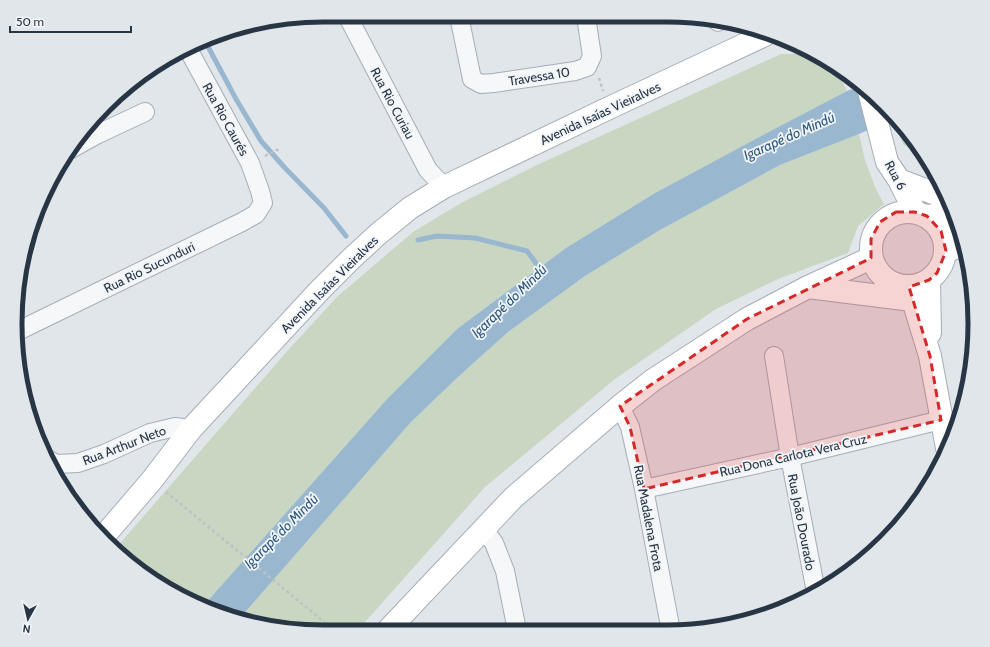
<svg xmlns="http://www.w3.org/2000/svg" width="990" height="647" font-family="Cabin,sans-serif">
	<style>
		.green { fill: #c8d6c2 }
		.water { fill: #99b7cf }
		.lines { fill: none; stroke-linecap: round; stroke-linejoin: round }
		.stream { stroke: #99b7cf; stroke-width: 5 }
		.street-casing { stroke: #a6adb6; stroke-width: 20 }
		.secondary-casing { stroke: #a6adb6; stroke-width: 24 }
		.path { stroke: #bcc1c7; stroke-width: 2.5; stroke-dasharray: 3 3; stroke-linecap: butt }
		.street { stroke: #f5f7f9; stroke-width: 18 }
		.secondary { stroke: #fff; stroke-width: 22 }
		.marked { fill: #d62828; fill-opacity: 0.2; stroke: #d62828; stroke-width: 3; stroke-dasharray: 8 5; stroke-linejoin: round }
		.labels { text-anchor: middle; stroke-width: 3.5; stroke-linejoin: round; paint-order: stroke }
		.street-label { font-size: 13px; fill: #283545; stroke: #f1f5f8 }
		.water-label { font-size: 14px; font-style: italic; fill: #2d577e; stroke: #f1f5f8 }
		.rim { fill: none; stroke: #283545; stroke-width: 5 }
	</style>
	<rect width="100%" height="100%" fill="#e1e6eb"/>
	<path class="green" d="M781,54H814L837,71L847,91L763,135L655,193L566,248L457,329L388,398L204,605L187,600L120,555L115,549L290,348L337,297L413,232L461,203L539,164Z
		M895,118L911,136L927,160L903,144L894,119Z
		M859,134L865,160L875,187L884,204L858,226L848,253L778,279L716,309L615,379L485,487L358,630L283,629L241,617L411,422L458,377L508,332L585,276L660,230L780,165Z"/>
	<path class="water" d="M861,86L870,92L895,118L859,134L780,165L660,230L585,276L508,332L458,377L411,422L241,617L204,605L388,398L457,329L566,248L655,193L763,135L847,91Z"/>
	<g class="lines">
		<path class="stream" d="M205,41L236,99L261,141L285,168L324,208L346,236
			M418,240L437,236L475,238L527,251L544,274"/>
		<g class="street-casing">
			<path id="street" d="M347,15L428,170L444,187
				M459,16L472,79L481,84L494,83L575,71L587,67L592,56L586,17
				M717,21L718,22
				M71,149L98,134L145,112
				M18,331L242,222L256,214L263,203L260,191L250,163L188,49
				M774,356L790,457L816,592
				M620,406L630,427L644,489L671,631
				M49,460L56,464L78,463L104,454L150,433L175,427L191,429
				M644,489L790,457L941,420L957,426
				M483,528L494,543L505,571L517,630"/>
		</g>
		<g class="secondary-casing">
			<path id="secondary" d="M869,91L887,162L899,180L915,212
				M899,180L933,193L947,197
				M871 249a37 37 0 1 1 74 0a37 37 0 1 1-74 0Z
				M927,216L953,213
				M946,251L965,245
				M929,280L930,333
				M808,287L912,300
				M909,287L930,356L947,448
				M104,536L152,480L191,429L319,291L351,259L377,235L410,208L444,187L609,108L765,35
				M388,630L513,498L620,406L653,380L747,319L808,287L871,258"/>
		</g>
		<path class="path" d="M599,78L603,91
			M265,156L281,148
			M166,492L334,630"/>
		<use href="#street" class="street"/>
		<use href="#secondary" class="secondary"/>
	</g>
	<path class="marked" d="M896,212H915L927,216L941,231L946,251L937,273L929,280L909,287L930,356L941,420L644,489L630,427L620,406L747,319L871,258V239L880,222Z"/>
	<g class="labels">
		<g class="street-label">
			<text transform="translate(539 76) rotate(-9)" y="5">Travessa 10</text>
			<text transform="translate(393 103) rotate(62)" y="5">Rua Rio Curiau</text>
			<text transform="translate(600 113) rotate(-25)" y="5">Avenida Isaías Vieiralves</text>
			<text transform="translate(226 119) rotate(61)" y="5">Rua Rio Caurés</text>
			<text transform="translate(896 175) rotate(62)" y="5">Rua 6</text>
			<text transform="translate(149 267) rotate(-26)" y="5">Rua Rio Sucunduri</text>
			<text transform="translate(329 284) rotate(-45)" y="5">Avenida Isaías Vieiralves</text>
			<text transform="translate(124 445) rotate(-21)" y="5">Rua Arthur Neto</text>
			<text transform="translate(793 455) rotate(-13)" y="5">Rua Dona Carlota Vera Cruz</text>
			<text transform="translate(649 518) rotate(79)" y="5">Rua Madalena Frota</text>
			<text transform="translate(802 522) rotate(79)" y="5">Rua João Dourado</text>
		</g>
		<g class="water-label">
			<text transform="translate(789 136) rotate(-24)" y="5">Igarapé do Mindú</text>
			<text transform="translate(509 301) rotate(-44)" y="5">Igarapé do Mindú</text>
			<text transform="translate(281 531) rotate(-45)" y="5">Igarapé do Mindú</text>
		</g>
	</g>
	<path d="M0 0H990V647H0ZM323 22H667A301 301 0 0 1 968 323V324A301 301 0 0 1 667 625H323A301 301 0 0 1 22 324V323A301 301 0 0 1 323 22Z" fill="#e1e6ea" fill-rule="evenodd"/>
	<path class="rim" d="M323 22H667A301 301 0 0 1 968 323V324A301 301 0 0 1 667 625H323A301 301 0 0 1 22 324V323A301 301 0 0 1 323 22Z"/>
	<g transform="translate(28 619) rotate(188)" stroke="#f1f5f8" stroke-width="3" paint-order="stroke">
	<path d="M0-3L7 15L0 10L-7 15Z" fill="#283545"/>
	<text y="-6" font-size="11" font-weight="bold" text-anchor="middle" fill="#283545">N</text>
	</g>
	<path d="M10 26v6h121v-6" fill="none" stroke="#283545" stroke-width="2"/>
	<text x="16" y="26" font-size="12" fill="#283545" stroke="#f1f5f8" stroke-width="3" paint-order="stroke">50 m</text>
</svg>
